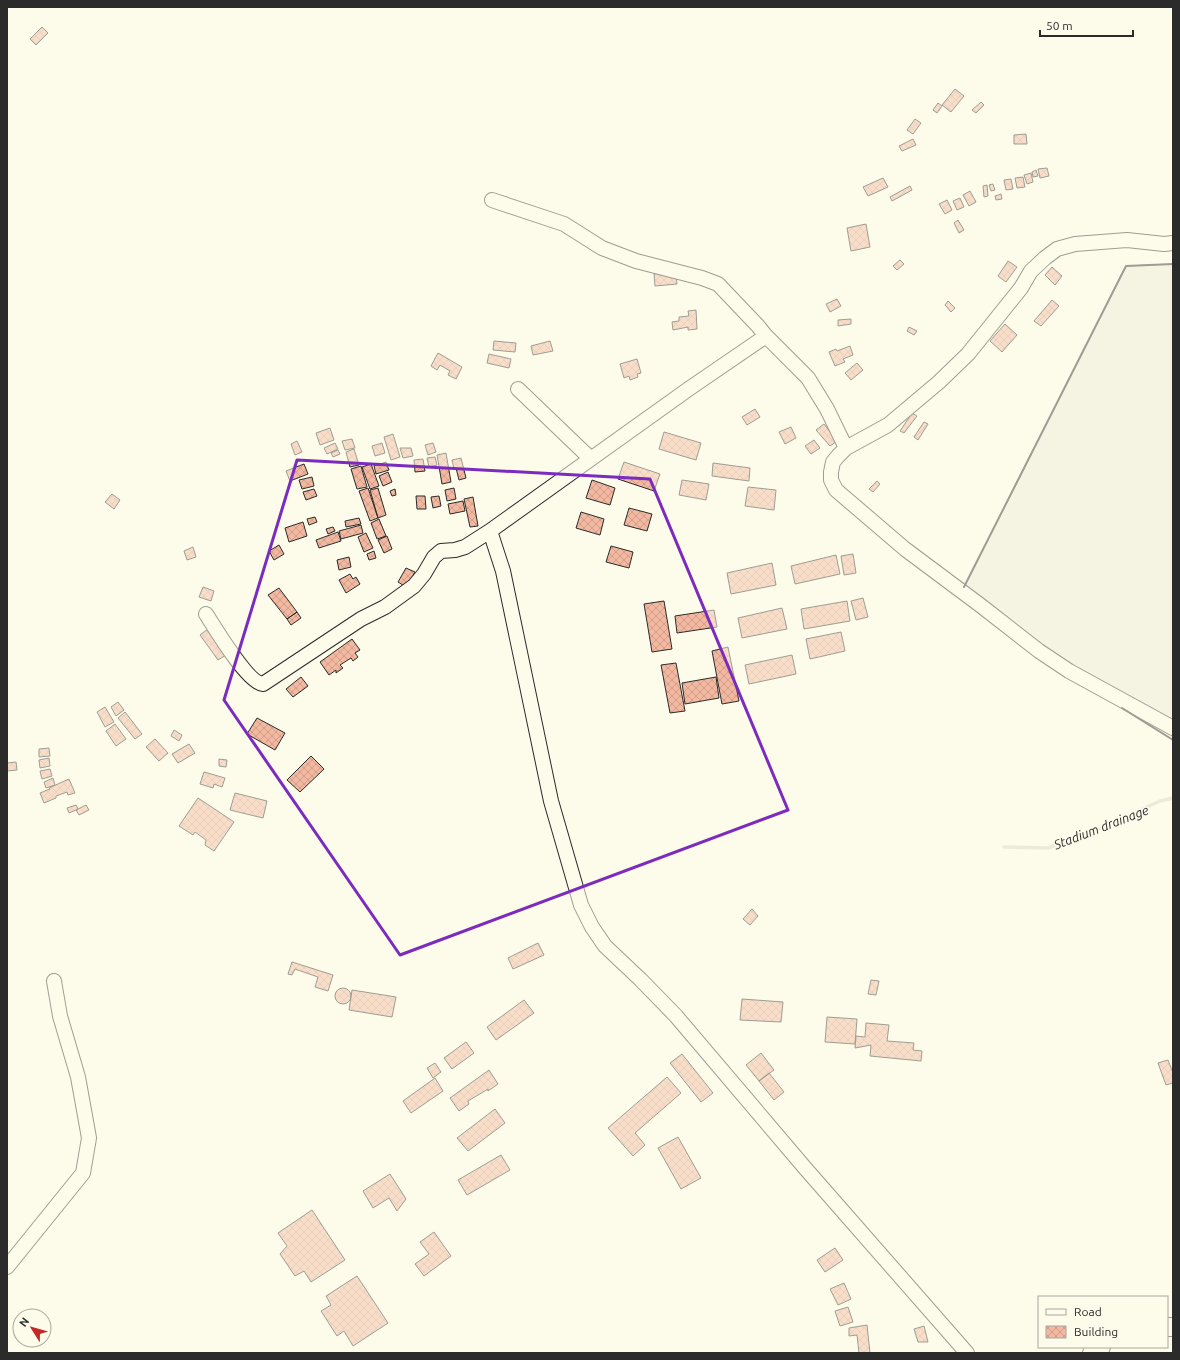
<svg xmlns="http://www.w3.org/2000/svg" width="1180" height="1360" font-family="Ubuntu,sans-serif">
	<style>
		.pitch { fill: #ecebdb; stroke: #74746e }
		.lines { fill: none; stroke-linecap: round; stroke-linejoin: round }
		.stream { stroke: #d8d7c9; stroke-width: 3.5 }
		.building { fill: url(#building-cross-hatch); stroke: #2b2b2b }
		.minor-casing { stroke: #2b2b2b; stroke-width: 16 }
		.major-casing { stroke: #2b2b2b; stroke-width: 20 }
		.minor { stroke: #fdfbea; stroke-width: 14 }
		.major { stroke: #fdfbea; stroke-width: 18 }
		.wall { stroke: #2b2b2b; stroke-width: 2 }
		.marked { fill: none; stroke: #7b2cbf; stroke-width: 3; stroke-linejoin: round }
		.labels { text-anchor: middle; stroke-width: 3; stroke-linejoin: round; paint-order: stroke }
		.water-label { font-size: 13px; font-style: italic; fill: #2b2b2b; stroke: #fdfbea }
	</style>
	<defs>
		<pattern id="building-cross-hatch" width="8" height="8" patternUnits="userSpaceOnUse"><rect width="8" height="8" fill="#f2b8a0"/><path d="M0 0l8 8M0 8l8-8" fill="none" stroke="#d09e8a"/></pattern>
	</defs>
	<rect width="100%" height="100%" fill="#fdfbea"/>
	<path class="pitch" d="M1173,264V740L1132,714L961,593L1126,266Z"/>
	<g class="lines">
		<path class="stream" d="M1004,847L1048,848L1097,830L1160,801L1173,798"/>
	</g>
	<path class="building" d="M42,27L48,33L36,45L30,39Z
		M955,89L964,96L951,112L942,105Z
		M981,102L984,105L976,113L972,110Z
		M938,103L942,106L937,113L933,110Z
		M915,119L921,123L913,134L907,130Z
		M1026,134L1027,144H1014V135Z
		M913,139L916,145L902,151L899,146Z
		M1047,168L1049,176L1040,178L1038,169Z
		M1036,170L1038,176L1033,177L1032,172Z
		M1031,173L1033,182L1027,184L1024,175Z
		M1023,177L1025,187L1017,188L1015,178Z
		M883,178L888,187L868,196L863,187Z
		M1011,179L1013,189L1006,190L1004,180Z
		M993,184L995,190L991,191L989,185Z
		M987,185L988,196L984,197L983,186Z
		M910,186L912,190L892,201L890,197Z
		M970,191L976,202L969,206L963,195Z
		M1001,194L1002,199L996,200L995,196Z
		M960,198L964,207L957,210L953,201Z
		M947,200L952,210L945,214L939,204Z
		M958,220L964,230L959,233L954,223Z
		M866,224L870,247L851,251L847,228Z
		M900,260L904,264L897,270L893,266Z
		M1008,261L1017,267L1006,282L998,276Z
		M1052,267L1062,276L1055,285L1045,275Z
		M671,273L676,276L677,284L655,286L654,274Z
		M837,299L841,306L830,312L826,304Z
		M1052,300L1059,306L1041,326L1034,321Z
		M948,301L955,308L951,312L945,305Z
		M696,310L697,329L688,330V327L673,330L672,322L679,321V317L689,316L688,311Z
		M851,319V324L838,326V320Z
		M1005,324L1017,335L1002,352L990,341Z
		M909,327L917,331L914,335L907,331Z
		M494,341L516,343L515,352L493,350Z
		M550,341L553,351L533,355L531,346Z
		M850,346L853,355L843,359L845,362L835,366L829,352L836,349L837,351Z
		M438,353L462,367L456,379L448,375L450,371L440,365L437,370L431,366Z
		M489,354L511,359L509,368L487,363Z
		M637,359L641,373L637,374L638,377L630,380L629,376L624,378L620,364Z
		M857,363L863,370L851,380L845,373Z
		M755,409L760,417L747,425L742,417Z
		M912,413L917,416L904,433L900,431Z
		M924,422L928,424L918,440L914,437Z
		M824,424L837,441L830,446L816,430Z
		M791,427L796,438L785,444L779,432Z
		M330,428L334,440L320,445L316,433Z
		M664,432L701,443L696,460L659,449Z
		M393,434L400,457L391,460L384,437Z
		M352,439L355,448L345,450L342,441Z
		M814,440L820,448L811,454L805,446Z
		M297,441L302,452L295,455L291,444Z
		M335,443L338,449L327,454L324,448Z
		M382,443L385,453L375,456L372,446Z
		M433,443L436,452L428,455L425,445Z
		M400,448H411L413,456L403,458Z
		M354,449L359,465L350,467L346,452Z
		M338,450L340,454L333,457L331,453Z
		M446,453L451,482L442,484L437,455Z
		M435,457L437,465L429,467L427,458Z
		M461,458L466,478L459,480L456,468L454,469L452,460Z
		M423,459L425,471L415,472L414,460Z
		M386,462L389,470L376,474L374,466Z
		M624,462L660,474L654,491L618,479Z
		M713,463L750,468L749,481L712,476Z
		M304,464L308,474L290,481L286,471Z
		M371,464L379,486L370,489L362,467Z
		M361,466L367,487L357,489L351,469Z
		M388,472L392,482L383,486L379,476Z
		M312,477L314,486L302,489L299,480Z
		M592,480L615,488L610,505L586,498Z
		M682,480L709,484L706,500L679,495Z
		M877,481L880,484L873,492L869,489Z
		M748,487L776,490L774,510L745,506Z
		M368,488L378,518L370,521L359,491Z
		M378,488L386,515L378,518L370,490Z
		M454,488L456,499L447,501L445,490Z
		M314,489L317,496L306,500L303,492Z
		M395,489L396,495L392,496L390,491Z
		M112,494L120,500L114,509L105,502Z
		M416,496H425L426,509H417Z
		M439,496L441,506L433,508L431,497Z
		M473,497L478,526L470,527L464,499Z
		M463,501L465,511L450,514L448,504Z
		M629,508L652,514L647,531L624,525Z
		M581,512L604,519L600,535L576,528Z
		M315,517L317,522L309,525L307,519Z
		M359,518L361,524L346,527L345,521Z
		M379,519L386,536L377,539L371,523Z
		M303,522L307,536L289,542L285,528Z
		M361,525L363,533L341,539L339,531Z
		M333,527L335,531L328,534L326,529Z
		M338,532L341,541L319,548L316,540Z
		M366,533L373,548L364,552L358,537Z
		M387,536L392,549L384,553L378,540Z
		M279,545L284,554L274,560L269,551Z
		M611,546L633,552L629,568L606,562Z
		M193,547L196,557L187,560L184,551Z
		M374,551L376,558L369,560L367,554Z
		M853,554L856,573L844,575L841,556Z
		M836,555L840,574L795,584L791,566Z
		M349,557L351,567L339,570L337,560Z
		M772,563L776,585L731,594L727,573Z
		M406,568L415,572L406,587L398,582Z
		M350,574L353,579L356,577L360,584L346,593L339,580Z
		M203,587L214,591L211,601L199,597Z
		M279,588L297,612L287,619L268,595Z
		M863,598L868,617L856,620L851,601Z
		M664,601L672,649L652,652L644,604Z
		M847,601L850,621L804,629L801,609Z
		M782,608L787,629L742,638L738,618Z
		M714,610L717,627L677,633L675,616Z
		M297,612L301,618L291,625L287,619Z
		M208,629L226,655L218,660L200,635Z
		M841,632L845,651L810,659L806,639Z
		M352,639L360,650L355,653L358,657L353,661L351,658L340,665L343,668L336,673V670L329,675L320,662Z
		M728,647L739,701L722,704L712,651Z
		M792,655L796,674L749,684L745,665Z
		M676,663L685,711L670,713L661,665Z
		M301,677L308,686L293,697L286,689Z
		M716,677L719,698L685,704L682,683Z
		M118,702L124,710L116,716L111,707Z
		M105,707L114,722L105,727L97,712Z
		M125,712L142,734L135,739L118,718Z
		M257,718L285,733L275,750L247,734Z
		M115,724L126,739L116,746L106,731Z
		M174,730L182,735L179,741L171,736Z
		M155,739L168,753L159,761L146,747Z
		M189,744L195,753L178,763L172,754Z
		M49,748L50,756L39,757V749Z
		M311,756L324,769L300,792L287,780Z
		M49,758L50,766L40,768L39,760Z
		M219,759L227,760L226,767L219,766Z
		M16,762L17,770L7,771V763Z
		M50,769L52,776L42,779L40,771Z
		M204,772L225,778L222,787L214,784L213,788L200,784Z
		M53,778L55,785L46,788L44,782Z
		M69,779L75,793L68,795L67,792L56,796V798L44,803L40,793L50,789L49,788Z
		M235,793L267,801L263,818L230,810Z
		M198,798L234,822L214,851L205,845L206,840L195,832L193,835L179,826Z
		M76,805L78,809L69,813L67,808Z
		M86,805L89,810L79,815L76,810Z
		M752,909L758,916L750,925L743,919Z
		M538,943L544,955L513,969L508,958Z
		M292,962L333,975L328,991L315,987L318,977L295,969L292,975L288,974Z
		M871,980L879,981L876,995L868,994Z
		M335 996a8 8 0 1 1 16 0a8 8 0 1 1-16 0Z
		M352,990L396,997L392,1017L349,1010Z
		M742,999L783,1002L781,1022L740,1020Z
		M524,1000L534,1013L496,1040L487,1027Z
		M827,1017L857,1019L855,1044L825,1042Z
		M866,1023L889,1025L887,1041L914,1043L913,1050L922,1051L921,1061L870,1056L871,1045L855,1048L856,1036L865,1037Z
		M466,1042L474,1053L452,1069L444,1058Z
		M761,1053L774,1070L759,1081L746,1065Z
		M682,1054L713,1093L701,1102L670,1063Z
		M1168,1060L1173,1073V1083L1166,1085L1158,1063Z
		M435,1063L441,1072L433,1078L427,1068Z
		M489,1070L498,1084L488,1091V1089L468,1101L469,1104L459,1111L450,1098Z
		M769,1073L784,1092L774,1100L759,1081Z
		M667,1077L681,1093L635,1133L645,1145L633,1156L608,1128Z
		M435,1078L443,1091L411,1113L403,1101Z
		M495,1109L505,1123L468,1151L457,1138Z
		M678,1137L701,1178L681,1189L658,1148Z
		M501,1155L510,1170L467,1195L458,1180Z
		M390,1174L406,1199L397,1211L389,1198L373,1208L363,1191Z
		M312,1210L345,1260L311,1282L304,1271L295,1276L280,1254L287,1246L278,1233Z
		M434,1232L451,1256L424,1276L415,1264L429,1254L420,1242Z
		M835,1248L843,1260L825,1272L817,1260Z
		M357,1276L388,1323L353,1346L344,1331L337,1336L321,1311L331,1305L326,1296Z
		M844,1283L851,1299L838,1305L830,1289Z
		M848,1307L853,1322L840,1326L835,1311Z
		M867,1325L870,1353H859L857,1335L849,1336V1328Z
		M924,1326L928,1342H918L914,1329Z"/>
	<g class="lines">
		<g class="minor-casing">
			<path id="minor" d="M492,200L564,224L602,248L636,261L702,278L718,284L758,326L766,336L690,388L490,531L503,571L551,801L581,905L592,927L605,946L641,980L676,1016L805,1168L967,1353
				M1173,243L1164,244L1127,240L1075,244L1057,249L1045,258L1031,271L1021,288L968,354L939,382L888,425L846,448L838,456L833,462L831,472V480L836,490L905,549L980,605L1039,651L1069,671L1173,728
				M766,336L808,378L827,409L846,448
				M518,389L591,459
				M206,614C215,628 248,683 263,684L361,619L385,607L414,586L424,574L434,557L441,551L455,550L465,547L490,531
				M7,1267L83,1173L89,1138L78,1077L60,1016L54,981"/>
		</g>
		<g class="major-casing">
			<path id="major" d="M1167,1327H1173
				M1092,1353L1101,1347"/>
		</g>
		<use href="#minor" class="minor"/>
		<use href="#major" class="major"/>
		<path class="wall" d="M964,587L1126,266L1173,264
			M1122,708L1173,740"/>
	</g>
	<path d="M0 0H1180V1360H0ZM297,460L650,479L788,810L400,955L224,700Z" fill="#fdfbea" fill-opacity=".55" fill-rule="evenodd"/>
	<path class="marked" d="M297,460L650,479L788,810L400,955L224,700Z"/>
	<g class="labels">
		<g class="water-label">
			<text transform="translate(1101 827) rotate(-21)" y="5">Stadium drainage</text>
		</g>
	</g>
	<rect width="1180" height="1360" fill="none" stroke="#2b2b2b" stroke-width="16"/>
	<rect x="1038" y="1296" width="130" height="52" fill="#fdfbea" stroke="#a9a89e"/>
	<rect x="1046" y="1309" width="20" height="6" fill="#fdfbea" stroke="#a9a89e"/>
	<text x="1074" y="1316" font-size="12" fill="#2b2b2b">Road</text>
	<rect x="1046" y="1326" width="20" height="12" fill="url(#building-cross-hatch)" stroke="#a9a89e"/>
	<text x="1074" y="1336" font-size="12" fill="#2b2b2b">Building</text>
	<g transform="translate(32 1328) rotate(307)"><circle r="19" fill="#fdfbea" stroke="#a9a89e"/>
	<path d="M0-3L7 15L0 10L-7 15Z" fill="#c62828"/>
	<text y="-6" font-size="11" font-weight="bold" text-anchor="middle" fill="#2b2b2b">N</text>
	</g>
	<path d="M1040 30v6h93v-6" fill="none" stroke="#2b2b2b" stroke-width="2"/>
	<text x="1046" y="30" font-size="12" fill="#2b2b2b" stroke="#fdfbea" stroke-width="3" paint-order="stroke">50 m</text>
</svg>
